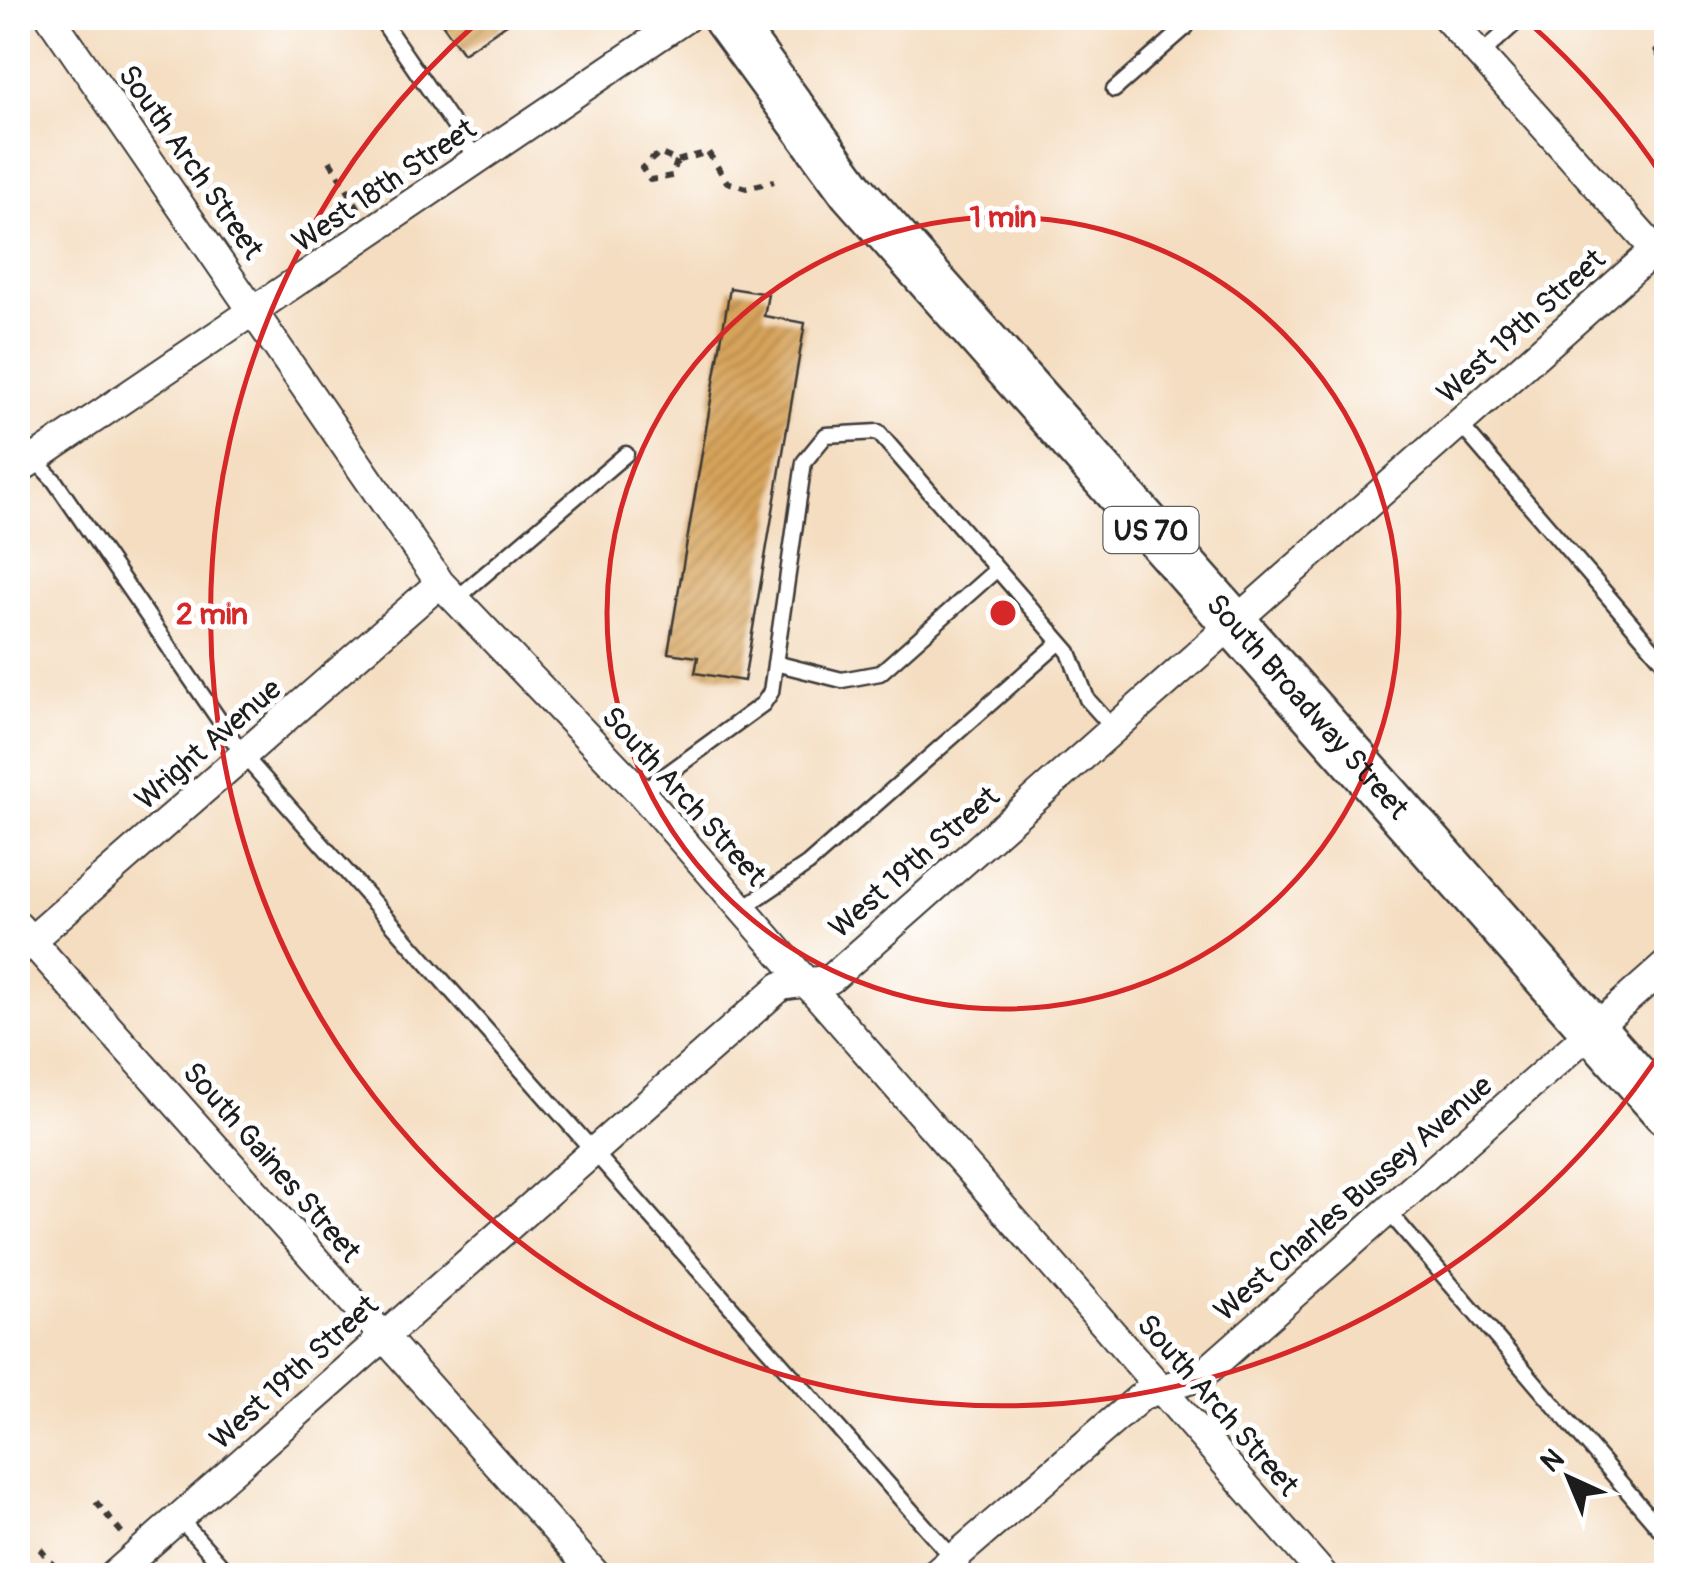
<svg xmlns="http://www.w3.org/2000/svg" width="1684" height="1593" font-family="Pangolin,sans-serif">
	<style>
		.building { fill: url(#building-hatch) }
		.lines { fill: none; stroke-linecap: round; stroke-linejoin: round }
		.lane-casing { stroke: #3c3935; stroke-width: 19 }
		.street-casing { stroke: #3c3935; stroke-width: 32 }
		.primary-casing { stroke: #3c3935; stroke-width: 50 }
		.path { stroke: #3c3935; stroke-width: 6; stroke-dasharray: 8 8; stroke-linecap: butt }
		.lane { stroke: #fff; stroke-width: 14 }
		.street { stroke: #fff; stroke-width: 28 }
		.primary { stroke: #fff; stroke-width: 45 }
		.ring { fill: none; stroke: #d62828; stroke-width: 5 }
		.labels { text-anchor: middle; stroke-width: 10; stroke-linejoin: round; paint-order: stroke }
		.shield { fill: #fff; stroke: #606060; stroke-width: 2.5 }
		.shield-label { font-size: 28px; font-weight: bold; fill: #1c1c1c }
		.street-label { font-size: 30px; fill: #1c1c1c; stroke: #fff }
		.centre { fill: #d62828; stroke: #fff; stroke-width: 5 }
		.ring-label { font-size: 30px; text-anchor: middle; font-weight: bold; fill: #d62828; stroke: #fff; stroke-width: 10; stroke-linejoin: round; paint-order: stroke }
	</style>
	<defs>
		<pattern id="building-hatch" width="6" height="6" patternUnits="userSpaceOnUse" patternTransform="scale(2.5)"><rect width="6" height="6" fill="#d8a45b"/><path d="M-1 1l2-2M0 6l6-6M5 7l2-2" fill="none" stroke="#ae854a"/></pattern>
	</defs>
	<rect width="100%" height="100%" fill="#fff"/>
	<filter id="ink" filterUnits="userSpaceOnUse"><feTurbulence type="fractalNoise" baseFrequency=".01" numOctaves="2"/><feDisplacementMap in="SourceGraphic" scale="20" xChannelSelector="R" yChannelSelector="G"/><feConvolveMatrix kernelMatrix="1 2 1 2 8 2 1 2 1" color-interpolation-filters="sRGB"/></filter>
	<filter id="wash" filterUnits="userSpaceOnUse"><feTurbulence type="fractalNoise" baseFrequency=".0048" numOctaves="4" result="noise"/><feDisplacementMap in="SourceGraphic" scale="40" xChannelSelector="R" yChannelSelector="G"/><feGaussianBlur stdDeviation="2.25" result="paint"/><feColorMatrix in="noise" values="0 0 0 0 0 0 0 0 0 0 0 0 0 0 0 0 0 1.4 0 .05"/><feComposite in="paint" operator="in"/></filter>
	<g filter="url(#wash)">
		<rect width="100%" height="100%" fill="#f4ddc0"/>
		<g id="blocks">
			<path class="building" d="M438,18H516L463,53Z
				M730,288L768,294L764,316L805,323L744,681L695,673L698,657L668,653Z"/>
		</g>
	</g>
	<g filter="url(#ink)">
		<use href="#blocks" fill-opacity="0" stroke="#3c3935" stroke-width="2.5"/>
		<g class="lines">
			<g class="lane-casing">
				<path id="lane" d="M380,18L478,161
					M1480,55L1521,18
					M1114,90L1186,27L1189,18
					M1460,424L1666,664
					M18,442L54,480L244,756L969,1576
					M456,599L626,454
					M775,663L842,680L880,673L997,569
					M641,793L763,704L771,692L804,462L826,435L878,432L1069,652L1087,699L1114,729
					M743,908L808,864L1060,642
					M1388,1211L1666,1536
					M179,1518L231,1576"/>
			</g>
			<g class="street-casing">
				<path id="street" d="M51,18L440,583L641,793L1324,1576
					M1447,18L1666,262
					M18,470L686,18
					M18,926L597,1576
					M19,951L440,583
					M113,1576L781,986L831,979L1655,250
					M933,1576L1143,1395L1201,1376L1666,965"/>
			</g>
			<g class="primary-casing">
				<g id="primary">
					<path id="s1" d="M726,18L852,191L1666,1112"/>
				</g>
			</g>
			<path class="path" d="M1610,29L1626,18
				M1666,38L1655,47L1666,71
				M330,161L359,209
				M677,161L672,176L650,180L642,168L659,153L677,161L708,152L727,182L746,188L774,181
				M96,1502L122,1533
				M40,1549L58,1571"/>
			<use href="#lane" class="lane"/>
			<use href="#street" class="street"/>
			<use href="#primary" class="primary"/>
		</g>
	</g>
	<g class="ring">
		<circle cx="1003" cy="613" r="396"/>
		<path d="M1666 1044A791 791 0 1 1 479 21M1527 21A791 791 0 0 1 1666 182"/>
	</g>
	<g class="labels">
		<rect class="shield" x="1103.5" y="507" width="95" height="46" rx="8"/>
		<g class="shield-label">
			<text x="1151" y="540">US 70</text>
		</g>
		<g class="street-label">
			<text transform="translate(191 162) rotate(55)" y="10">South Arch Street</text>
			<text transform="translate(384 185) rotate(-34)" y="10">West 18th Street</text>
			<text transform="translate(1521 326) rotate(-42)" y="10">West 19th Street</text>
			<text dy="10" stroke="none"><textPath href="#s1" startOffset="902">South Broadway Street</textPath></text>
			<text transform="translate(208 744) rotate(-41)" y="10">Wright Avenue</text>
			<text transform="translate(684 796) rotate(48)" y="10">South Arch Street</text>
			<text transform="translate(914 862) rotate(-41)" y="10">West 19th Street</text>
			<text transform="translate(272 1162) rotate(49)" y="10">South Gaines Street</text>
			<text transform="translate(1353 1198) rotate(-41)" y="10">West Charles Bussey Avenue</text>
			<text transform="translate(294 1372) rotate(-42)" y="10">West 19th Street</text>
			<text transform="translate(1218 1405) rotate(49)" y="10">South Arch Street</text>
		</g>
	</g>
	<circle cx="1003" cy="613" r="15" class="centre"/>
	<g class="ring-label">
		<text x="1003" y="227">1 min</text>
		<text x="212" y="624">2 min</text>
	</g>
	<rect width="1684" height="1593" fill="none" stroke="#fff" stroke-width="60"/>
	<g transform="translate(1569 1478) rotate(316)" stroke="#ffffff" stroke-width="8" paint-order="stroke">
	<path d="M0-8L18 38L0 25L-18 38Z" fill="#1c1c1c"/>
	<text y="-15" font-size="28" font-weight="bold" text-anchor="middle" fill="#1c1c1c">N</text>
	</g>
</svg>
